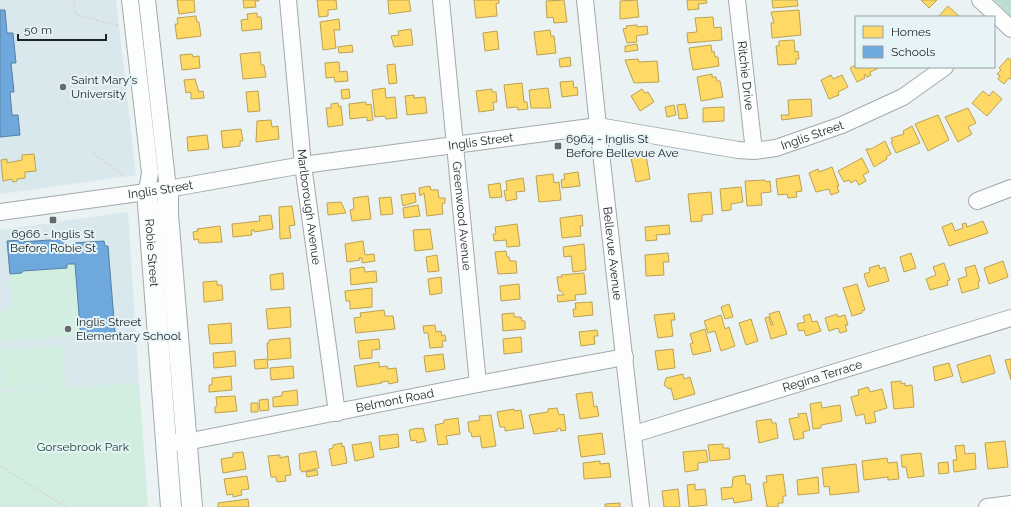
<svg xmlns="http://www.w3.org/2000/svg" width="1011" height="507" font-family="Raleway,sans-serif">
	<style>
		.built { fill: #d8e8ed }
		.green { fill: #d1eee0 }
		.forest { fill: #bddecf }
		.homes { fill: #ffd966; stroke: #bba252 }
		.schools { fill: #6fa8dc; stroke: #5680a4 }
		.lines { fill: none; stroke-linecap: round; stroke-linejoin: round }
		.minor-casing { stroke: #a4a9ab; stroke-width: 18 }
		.major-casing { stroke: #a4a9ab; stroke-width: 22 }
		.path { stroke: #d9dbdb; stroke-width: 2; stroke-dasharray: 3 2; stroke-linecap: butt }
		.minor { stroke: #fcfdfd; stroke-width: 16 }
		.major { stroke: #fcfdfd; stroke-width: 20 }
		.poi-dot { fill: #656b6c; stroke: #e6f4f8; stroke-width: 1.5 }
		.labels { text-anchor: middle; stroke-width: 4; stroke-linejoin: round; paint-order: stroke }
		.street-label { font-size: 12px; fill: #1d2223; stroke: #e6f4f8 }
		.poi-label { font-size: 12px; fill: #1d2223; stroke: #e6f4f8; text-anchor: start }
		.park-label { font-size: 12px; fill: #153f2a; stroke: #e6f4f8 }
	</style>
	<rect width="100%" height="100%" fill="#eaf2f4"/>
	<path class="built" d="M0,0H116L136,175L0,194Z
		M128,212L139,383L0,392V230Z"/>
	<path class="green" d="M67,264H75L81,335L0,342V311L12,310L10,274L22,273V271L67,268Z
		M63,345L66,387L2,390L0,349Z
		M139,383L148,507H0V392Z"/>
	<path class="forest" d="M994,0H1011V17Z"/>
	<path class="homes" d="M177,0H194L195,12L179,14Z
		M243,0H259V1H255L256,7L244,8Z
		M317,0H336L337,9L328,10V16L319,17Z
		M388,0H409L411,11L389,14Z
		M474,0H499V3L496,4L497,16L476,18Z
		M564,0L567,22L554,23L553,17L547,18L546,1Z
		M637,0L639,17L620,19V1Z
		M687,0H706L707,3L698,4L699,9L688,10Z
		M772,0H797L798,6L773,8Z
		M921,0H937L929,8Z
		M948,6L960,17H940L939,16Z
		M799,10L801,35L772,38L771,23H774L771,12Z
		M257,13V17H261L262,29L242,31L241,20L248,19L247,14Z
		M196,16L197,22H199L201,36L177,39L175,24H178L177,18Z
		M713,17L714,28L721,27L722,40L688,43L687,33L697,32L695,18Z
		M339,19L340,30H334L336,48L323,50L320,22Z
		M637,25V27L647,26L648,34L636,36L637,42L627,43L623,29L627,28L626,26Z
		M411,29L413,45L394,47L391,36L399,35L398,31Z
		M550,30L551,36H554L556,53L537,55L534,32Z
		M497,31L499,49L485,51L483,33Z
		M794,40L795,52L798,51L799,59H796V64L778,65L776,46H779V41Z
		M637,44L638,50L625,52V46Z
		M352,45L353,52L339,53L338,47Z
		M711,45L712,52L714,51L715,57H718L719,66L693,70L689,48Z
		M260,52L261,65H264L266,77L243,79L240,54Z
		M192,54L193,57L199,56L200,68L182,70L180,55Z
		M570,57L571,66L560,67L559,59Z
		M1008,58L1011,60V79L1009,78L1004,84L998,79L1000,76L997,74L1001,70L999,68Z
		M638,59L639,62L657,61L659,82L634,83L625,60Z
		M339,62L340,72L347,71L348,81L335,82L334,77L326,78L325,63Z
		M395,64L397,83L389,84L387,65Z
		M856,65V67H876L877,69L870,72L871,75L867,77L865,74L864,75L865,78L857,82L850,68Z
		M712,74V77H716L717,81H720L723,97L701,101L697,77Z
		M831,75L833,79L842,75L848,87L838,92L839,95L829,99L821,80Z
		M195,79L199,92L203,91L204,98L191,99V92L186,93L184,80Z
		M573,81L574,88L577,87L578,95L562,97L560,82Z
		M522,83L524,102H527L528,109L518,110L517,107L507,108L504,85Z
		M385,88L386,98L395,97L397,118L386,119L385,116L375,117L372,90Z
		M548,88L551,108H531L529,90Z
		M349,89L350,98L342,99L341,90Z
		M492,89V92H496L497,102H493L494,110L479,112L476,91Z
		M642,89L645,93L648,92L654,102L640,111L631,96Z
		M258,91L260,111L248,112L246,92Z
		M983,91L989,96L993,91L1002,99L987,116L972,103Z
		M414,95V98L425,97L427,113L407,115L405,96Z
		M811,99L812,116L782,120L781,115H789L788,100Z
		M366,102V105L371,104L373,120L367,121V117L350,119L349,104Z
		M338,103L339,107L341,106L343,125L328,127L326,108H331V104Z
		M685,104L688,118L679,119L677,105Z
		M674,105L676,115L667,117L665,107Z
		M724,107V121L703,122V108Z
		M968,108L976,123L968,127L972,134L958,142L945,117Z
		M938,115L949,140L928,151L915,124Z
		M271,120L272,127L278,126L279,139L256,142L257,121Z
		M912,126L920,143L896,153L891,142L893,141L891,138L904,134L903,131Z
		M241,129L243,141H240V146L223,148L221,131Z
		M207,135L209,149L188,151L187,137Z
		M885,141L891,154L886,157L887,159L874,167L866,149H871Z
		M34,154L36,171L25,172V178L17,179V181L13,182L12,179L3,181L1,160L7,159V163L22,160V155Z
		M646,155L650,179L636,182L631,158Z
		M862,158L869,172L863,175L866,181L859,185L856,180L851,183L849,180L844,182L838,171Z
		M832,167L839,186H837L839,192L831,195L829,189L816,192L809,173L818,169L819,172Z
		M578,172L580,186L562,188L561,180L565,179L564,174Z
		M553,174L554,183L559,182L561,200L539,202L536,176Z
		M799,175L802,191L796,192L797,197L788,198L787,194L778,195L776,179Z
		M523,178L525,191L516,192L517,199L506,201L504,191L507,190L506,181Z
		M765,180L766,182L770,181L771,192L761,193L762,205L747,206L745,181Z
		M500,183L502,197L490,198L488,185Z
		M430,186L431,190H438L439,198H445V203L442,204L443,214L427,216L424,193L420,196L419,188Z
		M741,187L743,202L731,204V210L722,211L720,189Z
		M711,192L713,214L702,215V221L691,222L688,194Z
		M415,193L416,202L403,206L401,195Z
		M368,196L371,219L352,221L350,210L354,209L353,198Z
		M391,197L393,214L381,215L379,198Z
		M341,202L346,213L328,215L327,203Z
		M418,205L420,216L404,218L403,208Z
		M292,206L295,225L289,226L291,238L280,239L279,207Z
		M271,215L273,229L254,232V230H251L252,235L233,237L232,224L260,221L259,216Z
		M582,215L583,226H580L581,236L562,238L560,218Z
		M983,221L988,233L949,246L942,227L952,223L955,231L963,228L962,224L966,223L967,227Z
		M517,224L520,246L507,247L506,240L494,241L493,234H496L495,227Z
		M669,225L670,234L656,235L657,240L646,241L645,227Z
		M220,226L222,242L204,243H199L198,239L194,240L193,232L198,231L197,229Z
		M430,229L433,249L415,251L413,230Z
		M363,241L365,255L374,254L375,261L362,263V258H359L360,260L347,262L345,244Z
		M584,244L586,270L573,272L571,256L564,257L563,247Z
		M506,251L507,257H509L510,261H516L517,273L498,274L495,252Z
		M668,253L669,262H663L664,275L646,276L645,255Z
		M911,253L916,268L904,272L900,257Z
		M437,255L439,271L428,272L426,257Z
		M1003,261L1008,277L989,284L984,268Z
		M944,263L950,280L947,281L948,285L930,290L926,279L936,275L933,267Z
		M879,265L880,269L885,267L889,281L868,287L864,274L870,272L869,268Z
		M975,265L980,281L978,282L979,288L962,293L958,279L967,276L965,268Z
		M364,267L365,272L376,271L377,282L351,285L350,269Z
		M283,273L284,289L271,290L270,275Z
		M584,273L586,294L575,295L576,300L558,302L557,295H564L561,291H559L557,277H562L561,275Z
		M441,277L442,293L430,295L428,279Z
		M217,281V285H222L223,300L204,302L203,282Z
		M519,284L520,299L501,301L500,286Z
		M857,284L865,310L862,311V313L852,316L843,288Z
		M372,288V307L350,309V301H346L345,291Z
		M592,302L593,315L574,317L573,309H576L575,303Z
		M729,304L733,317L725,319L721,307Z
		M290,307L291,327L268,329L266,309Z
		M384,310L385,316H393L395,329L356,333L354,318L361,317L360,313Z
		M779,311L787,334L771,339L765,318L769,317L771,325H773L769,314Z
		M514,313V317H521L522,321H525V329L503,331L502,314Z
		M674,313L675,320H671L673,336L658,338L654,315Z
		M810,314L812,322L817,321L821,331L806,336L804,330L799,331L797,324L805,322L803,316Z
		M837,314L838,317L845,315L848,325H845L847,331L840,333L838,328L829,331L825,318Z
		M721,315L725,329L729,327L735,346L721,351L715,331L708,333L704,321Z
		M751,319L758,341L746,345L739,323Z
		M231,323L232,343L210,344L208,325Z
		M435,325L436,332L441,331L442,336L445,335L446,341H442L443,347L430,348L428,333H424L423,326Z
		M705,329L711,351L693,355L690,344L693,343L690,334Z
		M597,330L598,336H594L595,344L581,346L579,332Z
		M521,337L522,352L504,354L503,339Z
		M290,338L291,358L268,360L267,343H269V340Z
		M379,339L380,349L372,350V358L360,359L358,341Z
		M673,349L675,368L658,370L655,351Z
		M235,351L236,366L214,368L213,353Z
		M443,354L445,369L426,372L424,356Z
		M990,355L995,373L962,383L957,365Z
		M267,359L268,368L255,369L254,360Z
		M1011,359V380L1005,360Z
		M379,362V367L387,366L388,369L396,368L398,382L389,384L388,381L381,382L382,383L357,387L354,366Z
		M949,363L953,376L935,381L933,367Z
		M293,366L294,378L271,380L270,368Z
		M683,374L684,379L690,377L695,394L674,400L671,388L669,389L664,385L666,378Z
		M231,376L232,390L209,392V385H212V378Z
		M901,381V384L905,383V386L912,385L914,407L894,409L891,382Z
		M868,387L870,392L882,389L887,408L874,412L876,422L866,424L864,414L856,416L851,397L859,395L858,390Z
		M297,390L298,405L273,407V397L282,396V392Z
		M592,392L594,407L597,406L599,416L580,419L576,394Z
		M235,396L237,411L215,413V407L217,406L216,397Z
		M268,399L269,410L260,411L259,400Z
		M821,402L822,408L840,405L842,421L821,425V428L813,429L810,404Z
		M251,403H258V412H251Z
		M557,408L559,415L564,414L566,430L561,431L560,428L557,429V431L534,434L529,415L548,412V409Z
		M514,409V411L521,410L524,428L505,431V427H500L497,412Z
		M806,413L810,430L803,432L804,438L794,440L789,419L799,417L798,414Z
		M491,415L496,446L482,448L480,436L472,437L471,432H469L468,422L480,420L479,416Z
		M458,418L460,434L446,436L448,444L438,445L435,425L444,423V420Z
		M771,419L772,423H776L778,438L759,443L756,421Z
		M418,428V429L423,428L426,441L417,443L416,440L411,441L409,430Z
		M602,433L605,454L581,457L578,436Z
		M398,434L399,447L380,450L379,436Z
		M1005,441L1008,467L988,469L985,443Z
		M371,442L374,457L355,461L352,445Z
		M342,443V447L344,446L347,463L332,466L329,449L333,448V445Z
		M723,444V448H729L730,459L710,461L708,445Z
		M964,445L965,454L975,453L976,469L954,472L953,460H957L955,446Z
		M706,450L708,462L698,463V470L685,472L683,452Z
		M316,451L319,468L302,472L300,469L299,454Z
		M243,452L246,469L223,473L221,459L233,457V453Z
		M921,453L924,476L908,478L906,467H902L901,455Z
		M280,455V458L288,456L291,475L285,476L286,481L277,482L276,477H271L268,456Z
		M887,458L888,463L897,462L899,479L888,480V477L864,480L862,461Z
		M600,461V464L609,463L611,477L584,479L583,463Z
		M948,462L949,473L939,474L938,463Z
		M856,464L859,492L830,495L829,486L824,487L822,468Z
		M317,470L318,475L307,477L306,472Z
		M783,474L786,496H783V503H778V507H767L763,483L767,482L766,476Z
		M745,475L746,484H750L752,500L734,503L733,498L722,500L721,488L732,487L733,477Z
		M247,476L249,489L241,490L242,495L233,497V494L227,495L224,479Z
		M818,477L819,493L798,495L797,480Z
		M695,484V490L705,489L707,505L689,507L687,485Z
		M678,489L680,507H664L662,491Z
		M248,499L249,507H218V503Z
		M620,503V507H605V504Z"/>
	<path class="schools" d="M0,10H5L7,33H13L16,63H11L14,92H10L12,115H18L20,135L0,137Z
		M65,239L66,247L74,246V243L104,241L105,246H108L115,332L111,333L112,338L81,340L75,264H67V268L22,271V273L10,274L7,241L19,240L20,242Z"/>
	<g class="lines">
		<g class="minor-casing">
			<g id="minor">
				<path d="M130,0L150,173L147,191"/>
				<path d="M147,0L168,189"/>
				<path id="s1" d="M288,0L303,165L337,413"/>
				<path id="s2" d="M441,0L478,384"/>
				<path id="s3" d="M585,0L598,126L641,507"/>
				<path id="s4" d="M737,0L754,151"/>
				<path d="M980,0L1011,29"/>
				<path d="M977,201L1011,188"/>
				<path id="s5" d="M0,212L168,189L303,165L598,126L738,150L754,151L776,148L842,125L903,97L945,67"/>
				<path id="s6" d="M634,434L1011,318"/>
				<path id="s7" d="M175,442H186L478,384L625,357"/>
				<path d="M987,507L1011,504"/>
			</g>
		</g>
		<g class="major-casing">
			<g id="major">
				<path d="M168,189V214L192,507"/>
				<path id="s8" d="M147,191L171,507"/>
			</g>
		</g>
		<path class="path" d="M74,0L75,12L78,15L119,26
			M93,153L126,177
			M0,466L66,507"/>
		<use href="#minor" class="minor"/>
		<use href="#major" class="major"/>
	</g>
	<g class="poi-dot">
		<circle cx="63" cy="87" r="4"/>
		<rect x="554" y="142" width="8" height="8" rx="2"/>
		<rect x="49" y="216" width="8" height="8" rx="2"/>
		<circle cx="68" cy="329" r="4"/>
	</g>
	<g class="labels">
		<g class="street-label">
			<text dy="4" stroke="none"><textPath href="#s4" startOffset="76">Ritchie Drive</textPath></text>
			<text dy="4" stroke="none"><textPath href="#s5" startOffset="823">Inglis Street</textPath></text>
			<text dy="4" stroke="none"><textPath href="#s5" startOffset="486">Inglis Street</textPath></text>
			<text dy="4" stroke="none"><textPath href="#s5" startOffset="162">Inglis Street</textPath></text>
			<text dy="4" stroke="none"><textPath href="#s1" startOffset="208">Marlborough Avenue</textPath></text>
			<text dy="4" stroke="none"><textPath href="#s2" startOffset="217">Greenwood Avenue</textPath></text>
			<text dy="4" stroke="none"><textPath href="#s8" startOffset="62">Robie Street</textPath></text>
			<text dy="4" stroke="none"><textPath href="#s3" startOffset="255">Bellevue Avenue</textPath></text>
			<text dy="4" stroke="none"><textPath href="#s6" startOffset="197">Regina Terrace</textPath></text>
			<text dy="4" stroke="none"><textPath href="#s7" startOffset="224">Belmont Road</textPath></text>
		</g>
		<g class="poi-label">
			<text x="71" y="84">Saint Mary's<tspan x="71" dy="14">University</tspan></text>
			<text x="566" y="143">6964 - Inglis St<tspan x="566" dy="14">Before Bellevue Ave</tspan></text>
			<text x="53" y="238" text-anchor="middle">6966 - Inglis St<tspan x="53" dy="14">Before Robie St</tspan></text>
			<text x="76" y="326">Inglis Street<tspan x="76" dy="14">Elementary School</tspan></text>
		</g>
		<g class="park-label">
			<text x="83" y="451">Gorsebrook Park</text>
		</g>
	</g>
	<rect x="855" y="16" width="140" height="52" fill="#e6f4f8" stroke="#96a0a3"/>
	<rect x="863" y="26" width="20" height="12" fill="#ffd966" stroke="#96a0a3"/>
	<text x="891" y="36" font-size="12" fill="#1d2223">Homes</text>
	<rect x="863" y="46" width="20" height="12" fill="#6fa8dc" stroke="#96a0a3"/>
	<text x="891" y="56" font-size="12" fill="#1d2223">Schools</text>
	<path d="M18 34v6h88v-6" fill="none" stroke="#1d2223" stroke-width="2"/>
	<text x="24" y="34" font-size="12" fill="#1d2223" stroke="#e6f4f8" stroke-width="3" paint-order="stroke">50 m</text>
</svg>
